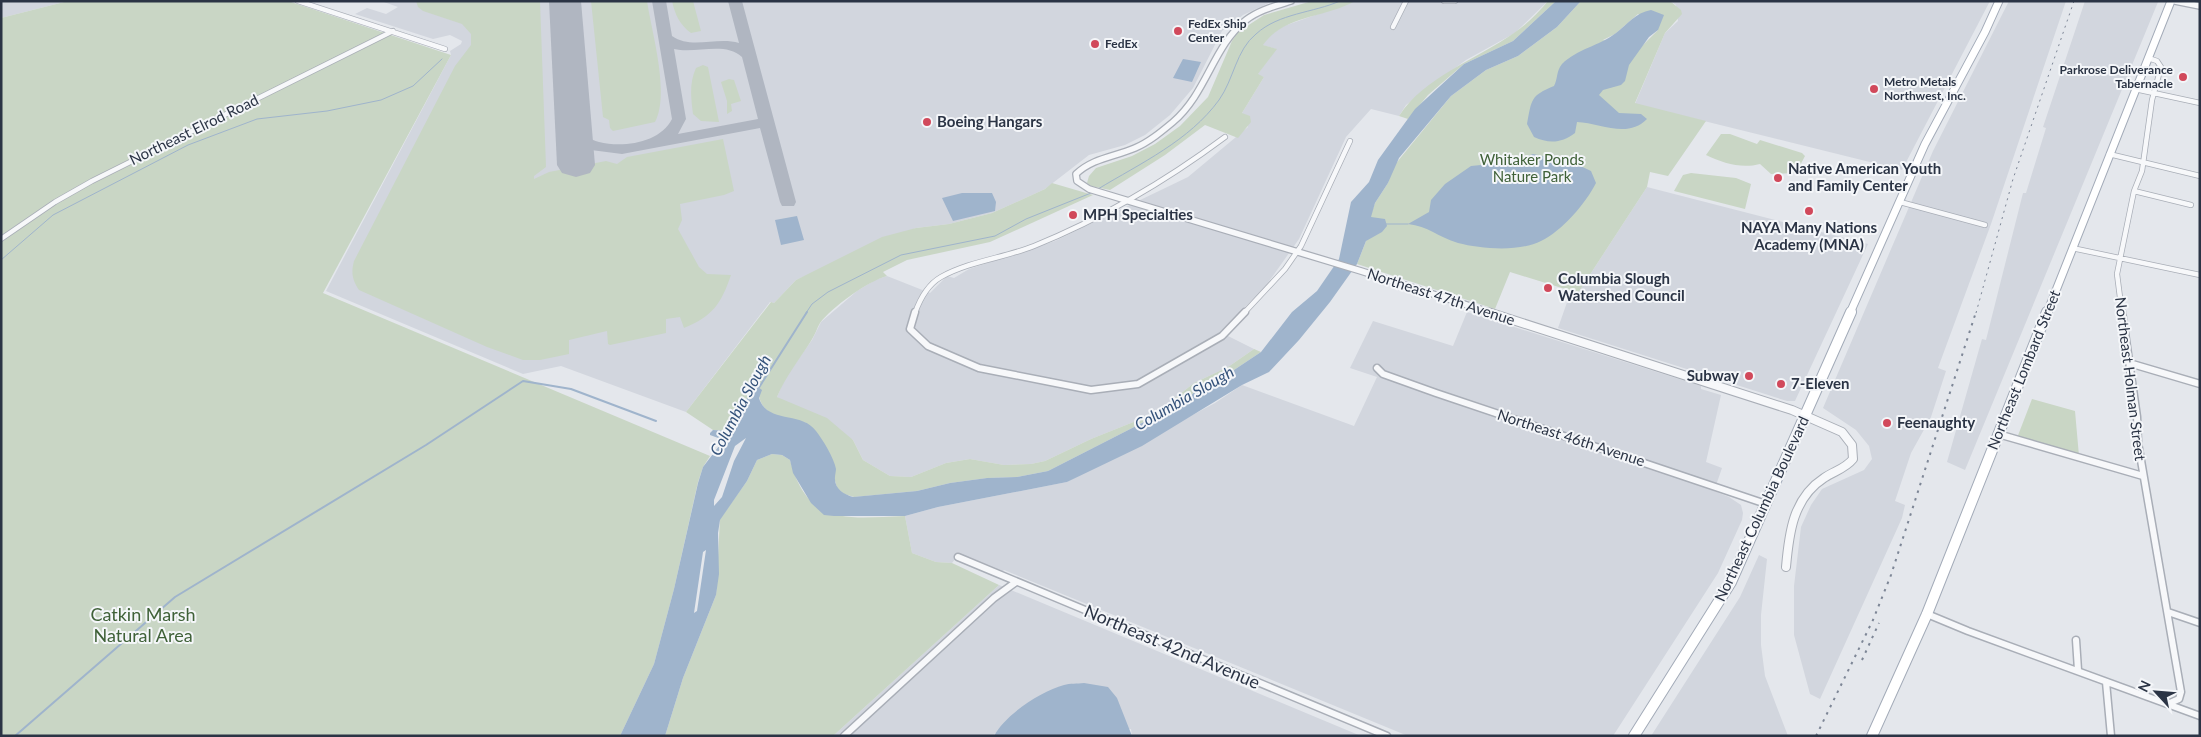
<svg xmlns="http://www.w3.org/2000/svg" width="2201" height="737" font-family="Lato,sans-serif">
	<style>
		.built { fill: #d2d6de }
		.green { fill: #c9d6c5; fill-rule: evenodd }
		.water { fill: #9fb4cc; fill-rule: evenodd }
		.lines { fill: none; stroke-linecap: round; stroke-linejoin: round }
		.stream-far1 { stroke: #9fb4cc; stroke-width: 1 }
		.stream { stroke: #9fb4cc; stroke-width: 2 }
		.taxiway { fill: #b0b6c1; fill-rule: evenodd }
		.runway { fill: #b0b6c1; fill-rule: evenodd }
		.minor-far1-casing { stroke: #a9aeb7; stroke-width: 6 }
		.minor-casing { stroke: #a9aeb7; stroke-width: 9 }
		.tertiary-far1-casing { stroke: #a9aeb7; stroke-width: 8 }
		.tertiary-casing { stroke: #a9aeb7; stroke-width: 10 }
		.primary-far1-casing { stroke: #a3abb8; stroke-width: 9 }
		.primary-casing { stroke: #a3abb8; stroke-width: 12 }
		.minor-far1 { stroke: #f7f8fa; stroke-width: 4.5 }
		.minor { stroke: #f7f8fa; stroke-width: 6 }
		.tertiary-far1 { stroke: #f7f8fa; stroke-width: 5.5 }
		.tertiary { stroke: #f7f8fa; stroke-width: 8 }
		.primary-far1 { stroke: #fff; stroke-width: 7 }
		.primary { stroke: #fff; stroke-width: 10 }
		.rail-far1 { stroke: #7d8696; stroke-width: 1; stroke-dasharray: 2 4.5; stroke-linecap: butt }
		.rail { stroke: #7d8696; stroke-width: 2; stroke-dasharray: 2.5 5.5; stroke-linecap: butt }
		.poi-dot { fill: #d1495b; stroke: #f4f6f9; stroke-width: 2 }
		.labels { text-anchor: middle; stroke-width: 4; stroke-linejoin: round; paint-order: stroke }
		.far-poi-label { font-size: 12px; font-weight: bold; fill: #2b3445; stroke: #f4f6f9; text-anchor: start }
		.poi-label { font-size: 15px; font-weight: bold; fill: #2b3445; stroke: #f4f6f9; text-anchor: start }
		.street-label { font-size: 15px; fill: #2b3445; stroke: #f4f6f9 }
		.park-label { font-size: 15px; fill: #3f6138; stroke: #f4f6f9 }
		.water-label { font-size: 16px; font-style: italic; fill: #34527a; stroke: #f4f6f9 }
		.near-park-label { font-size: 18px; fill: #3f6138; stroke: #f4f6f9 }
		.near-street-label { font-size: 18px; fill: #2b3445; stroke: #f4f6f9 }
	</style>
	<rect width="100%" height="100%" fill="#e4e7ec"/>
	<path class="built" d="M1,1H68L1,18Z
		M381,1H1273L1243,15L1222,31L1193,88L1170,115L1145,135L1125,145L1089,155L1045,189L992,213L949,224L916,228L796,280L774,303L770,302L686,412L561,366L523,374L326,291L451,55L450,51L461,44L462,41L450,35L433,39L355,14L367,8L386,14L398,7Z
		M1355,1H1548L1515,33L1466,60L1424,91L1406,105L1399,116L1371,109L1346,137L1299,239L1265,287L1220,332L1254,349L1228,367L1194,383L1156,413L1091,439L1045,461L1031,464L1004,465L970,459L946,463L911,477L890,476L863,460L853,440L777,397L785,378L812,340L821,322L857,291L875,280L887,276L930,293L947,276L954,278L969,269L1055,241L1188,177L1248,127L1242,113L1264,77L1257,75L1276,49L1262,45L1270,35L1284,26Z
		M1670,1H1990L1902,170L1635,104L1665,33L1678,21L1676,5Z
		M2009,1H2066L1991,224L1938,368L1946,371L1931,417L1911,453L1895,501L1905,505L1902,518L1820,699L1810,694L1794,635V586L1801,527L1811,505L1822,489L1864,470L1872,459L1869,446L1856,430L1823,408L1933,151Z
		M2085,1L2158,2L1965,470L1947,462L1982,339L1986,340L2023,193H2026L2046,128L2043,127Z
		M1647,187L1868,244L1795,401H1787L1558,328L1571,291L1578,293Z
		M1467,312L1701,386V389L1721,395L1706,462L1722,468L1714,491L1729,497L1741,505L1743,513L1742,520L1718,573L1613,736H1408L1004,570L999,576L956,558L952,563L936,562L912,553L905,516L938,507L1067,482L1215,403L1242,385L1354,426L1377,377L1350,368L1373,321L1453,346Z
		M1759,555L1767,559L1761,615V645L1765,676L1788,736H1651L1740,597Z
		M999,585L1361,736H1132L1131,729L995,733L994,736H833Z"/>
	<path class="green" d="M68,1H288L451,55L323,293L710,456L703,467L698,482L674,589L654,664L620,736H1V18Z
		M416,1H540L546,167L534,176V179L549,172L606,161L617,164L627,157L723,139L734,191L724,195L680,204L682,220L678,229L699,267L707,274L731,275C721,304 713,316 684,328L680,317L666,319V333L610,345L608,344L607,331L569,340V354L540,360H523L487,347L359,290C352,279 351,273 354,261L455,66L471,45V34L462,24L423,11L418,7Z
		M591,1H647C652,34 670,93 655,122L613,131L610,128L609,120L603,117Z
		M672,1H693L701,31L691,33C680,25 675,15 672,1Z
		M1312,1H1355C1325,18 1284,15 1263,45L1277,49L1258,74L1264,77L1242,113L1250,116L1251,122L1238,138L1205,125L1165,155L1110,190L1091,186L1087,183L1089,176L1096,168L1132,156L1155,144L1180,126L1208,97L1232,41L1238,32L1264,15Z
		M1548,1H1556L1513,41L1464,64L1428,95L1408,119L1399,116C1424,77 1477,59 1514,33C1527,24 1538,13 1548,1Z
		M1581,1H1670L1681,10L1682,14L1665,33L1635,103L1706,121L1668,176L1650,172L1647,187L1578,293L1510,272L1495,309L1357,264L1370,231V217L1375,203L1388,183L1393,167L1451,96L1486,70L1518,56L1557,27ZM1638,14L1658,30L1639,49L1603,40L1615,34Z
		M703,65L708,67L719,122L701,121L693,114C691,98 689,83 696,68Z
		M729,79L734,80L741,101L731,104L732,111L727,114V101L721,82Z
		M1721,134H1730L1757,144L1760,140L1802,153L1805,156L1796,173L1771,174L1760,164C1741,169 1723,163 1706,155Z
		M1691,173L1736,178L1751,184L1745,209L1674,191L1683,175Z
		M1052,183L1093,195L990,242L907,260L883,272L887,276C868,281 831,308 820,323C817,328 815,335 811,341C799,360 786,376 777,397L827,418L853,440L863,460L890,476L911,477L946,463L970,459L1004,465L1031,464L1045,461L1091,439L1156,413L1194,383L1228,367L1254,349L1261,352L1231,372L1197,389L1187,400L1048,471L1017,477L987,478L950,483L917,491L854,497L844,494L837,488L834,477L806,423C782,416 759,418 758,388L755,384L737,417V422L728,431L713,430L686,412L771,302L774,303L796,280L882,237L916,228L949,224L992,213L1045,189Z
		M2032,399L2075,411L2079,456L2017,438Z
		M772,454L782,455L790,460C808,527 848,518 905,516L912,553L936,562L952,563L999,585L833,736H665L683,678L716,595L720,519L747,481L757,460Z"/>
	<path class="water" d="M1556,1H1581L1557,27L1518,56L1486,70L1451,96L1399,158L1388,183L1375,203L1371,217L1385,219L1387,226L1382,232L1366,241L1357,264L1330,302L1299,340L1269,372L1242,385L1142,446L1067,482L938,507L905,516H834L824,515L811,503L793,473L790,460L782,455L772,454L757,460L747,481L720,520L718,533L719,574L716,595L683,678L665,736H620L654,664L674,589L698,483L703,467L719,446L721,439L710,435V433L713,430L728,431L733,427L754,384L762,390L759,398C767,424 802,411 816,431C823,440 834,458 836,469C836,471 835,475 835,477C834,489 844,494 853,497L917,491L950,483L987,478L1017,477L1048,471L1187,400L1197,389L1231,372L1261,352L1292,312L1317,291L1339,259L1351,202L1369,182L1378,160L1415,109L1464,64L1513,41ZM746,438L734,461L722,497L714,506V500L735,446ZM706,550L697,611L694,613L703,552Z
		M1651,10L1664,15L1658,30L1649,37L1629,65L1625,81L1621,85L1603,90L1599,95L1619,113L1641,114L1647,119C1628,139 1600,123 1577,122L1575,133C1562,143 1549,144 1534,137L1527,124C1532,99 1530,96 1554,86C1558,79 1556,71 1562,64C1577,49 1599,46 1616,33C1628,24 1635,13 1651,10Z
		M1183,59L1201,62L1192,82L1173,78Z
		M1533,154L1572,162L1591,171L1596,183C1586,203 1562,231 1541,241C1520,252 1481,249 1458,243C1438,237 1428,226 1408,224L1429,212L1431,200L1445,184L1471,166L1511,162Z
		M962,193H992L996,202L995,211L953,221L942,198Z
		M797,216L804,240L781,245L775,220Z
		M1084,683L1108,687L1117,698L1132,736H994C1005,715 1041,691 1064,685C1070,683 1077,684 1084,683Z"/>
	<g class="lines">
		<path class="stream-far1" d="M1098,189C1141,163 1189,141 1219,100C1234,79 1236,50 1256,34C1279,13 1313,13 1340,1
			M1386,224H1408
			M1,260L53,215L188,145L257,119L327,111L381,100L413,86L442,59
			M806,313L812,304L828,292L901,255L995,236L1026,219L1091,193"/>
		<path class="stream" d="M758,389L807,312
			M15,736L175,597L426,445L523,381L571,389L656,421"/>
		<path class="taxiway" d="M652,1H666L672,36C692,50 717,36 739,43L728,1H742L796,202L794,206H782L780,202L760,128L622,154L591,150L569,139L566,136L574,131C583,134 590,140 599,142C623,148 660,143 672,119ZM674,49C696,54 725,41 742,57L758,119L678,134L686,119Z"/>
		<path class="runway" d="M549,1H581L595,165L590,173L576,177L562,173L557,165Z"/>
		<g class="minor-far1-casing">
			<path id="minor-far1" d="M298,1L445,49
				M1444,1H1455
				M1393,27L1406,1
				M2135,89L2200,103
				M2109,154L2200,176
				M2134,191L2191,205
				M1900,202L1985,225
				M1,239L55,202L92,181L393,31
				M2072,248L2200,275
				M915,313C920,299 927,285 941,277C970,261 1004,258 1034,246C1103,218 1166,181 1225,137
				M1244,313L1285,269L1301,246L1350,141
				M2122,313L2117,274L2134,191L2142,171L2152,100L2161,67L2157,61L2148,58"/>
		</g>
		<g class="minor-casing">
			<path id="minor" d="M915,312L910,329L928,346L979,368L1091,390L1138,384L1222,336L1245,312
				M2122,312L2137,417L2138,443L2181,692L2179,699L2170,703
				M2129,363L2200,384
				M1377,368L1383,374L1436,393L1766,504
				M1998,434L2143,476
				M958,557L1387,736
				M2168,612L2200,623
				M1927,614L1968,631L2200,716
				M2076,640L2078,670
				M2106,682L2111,736
				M844,736L994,598L1016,582"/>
		</g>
		<g class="tertiary-far1-casing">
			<path id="tertiary-far1" d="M1291,1C1275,6 1259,10 1246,20C1213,46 1207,93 1173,122C1161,132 1149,142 1135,148C1114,157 1093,158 1076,174L1077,181L1089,189L1361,271L1492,313
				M2175,1L2200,6"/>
		</g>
		<g class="tertiary-casing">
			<path id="tertiary" d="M1488,312L1792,410L1842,432L1852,445L1853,459C1845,469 1834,471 1824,478C1793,498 1789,533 1786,567"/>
		</g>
		<g class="primary-far1-casing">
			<path id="primary-far1" d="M1850,313L1925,144L1985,32L1999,1
				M2047,313L2171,1"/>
		</g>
		<g class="primary-casing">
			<path id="primary" d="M1634,736L1731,582L1851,312
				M1872,736L1927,614L2047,312"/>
		</g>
		<use href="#minor-far1" class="minor-far1"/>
		<use href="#minor" class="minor"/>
		<use href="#tertiary-far1" class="tertiary-far1"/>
		<use href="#tertiary" class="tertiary"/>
		<use href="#primary-far1" class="primary-far1"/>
		<use href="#primary" class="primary"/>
		<path class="rail-far1" d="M1976,313L2013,179L2074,1"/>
		<path class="rail" d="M1862,660L1879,623
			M1816,736L1873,620L1891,575L1976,312"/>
	</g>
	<g class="poi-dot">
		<circle cx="1178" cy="31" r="5"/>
		<circle cx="1095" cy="44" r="5"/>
		<circle cx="2183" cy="77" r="5"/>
		<circle cx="1874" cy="89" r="5"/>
		<circle cx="927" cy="122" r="5"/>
		<circle cx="1778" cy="178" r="5"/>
		<circle cx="1809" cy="211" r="5"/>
		<circle cx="1073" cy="215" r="5"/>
		<circle cx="1548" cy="288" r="5"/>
		<circle cx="1749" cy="376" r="5"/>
		<circle cx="1781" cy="384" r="5"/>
		<circle cx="1887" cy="423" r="5"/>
	</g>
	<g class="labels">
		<g class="far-poi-label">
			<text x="1188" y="28">FedEx Ship<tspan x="1188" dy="14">Center</tspan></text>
			<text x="1105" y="48">FedEx</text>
			<text x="2173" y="74" text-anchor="end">Parkrose Deliverance<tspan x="2173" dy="14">Tabernacle</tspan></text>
			<text x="1884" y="86">Metro Metals<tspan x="1884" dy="14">Northwest, Inc.</tspan></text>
		</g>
		<g class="poi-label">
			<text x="937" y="127">Boeing Hangars</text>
			<text x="1788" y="174">Native American Youth<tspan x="1788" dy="17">and Family Center</tspan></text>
			<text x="1083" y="220">MPH Specialties</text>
			<text x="1809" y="233" text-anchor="middle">NAYA Many Nations<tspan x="1809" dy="17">Academy (MNA)</tspan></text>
			<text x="1558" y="284">Columbia Slough<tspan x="1558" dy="17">Watershed Council</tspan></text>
			<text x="1739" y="381" text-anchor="end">Subway</text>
			<text x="1791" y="389">7-Eleven</text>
			<text x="1897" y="428">Feenaughty</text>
		</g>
		<g class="street-label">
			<text transform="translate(194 130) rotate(-26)" y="5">Northeast Elrod Road</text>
			<text transform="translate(1441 297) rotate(18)" y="5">Northeast 47th Avenue</text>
			<text transform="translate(2024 370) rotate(-68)" y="5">Northeast Lombard Street</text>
			<text transform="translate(2130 379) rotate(83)" y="5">Northeast Holman Street</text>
			<text transform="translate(1571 438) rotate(18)" y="5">Northeast 46th Avenue</text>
			<text transform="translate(1762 509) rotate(-65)" y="5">Northeast Columbia Boulevard</text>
		</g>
		<g class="park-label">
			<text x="1532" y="165">Whitaker Ponds<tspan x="1532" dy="17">Nature Park</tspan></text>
		</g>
		<g class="water-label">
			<text transform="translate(1184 398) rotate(-30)" y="6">Columbia Slough</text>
			<text transform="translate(740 405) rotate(-62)" y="6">Columbia Slough</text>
		</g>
		<g class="near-park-label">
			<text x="143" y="621">Catkin Marsh<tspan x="143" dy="21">Natural Area</tspan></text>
		</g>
		<g class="near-street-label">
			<text transform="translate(1172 647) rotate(23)" y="6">Northeast 42nd Avenue</text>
		</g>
	</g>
	<rect width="2201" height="737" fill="none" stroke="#2b3445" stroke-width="5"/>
	<g transform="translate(2156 692) rotate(296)" stroke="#f4f6f9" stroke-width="4" paint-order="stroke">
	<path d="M0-4L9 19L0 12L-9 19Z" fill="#2b3445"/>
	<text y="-8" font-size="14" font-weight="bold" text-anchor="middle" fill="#2b3445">N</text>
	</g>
</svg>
